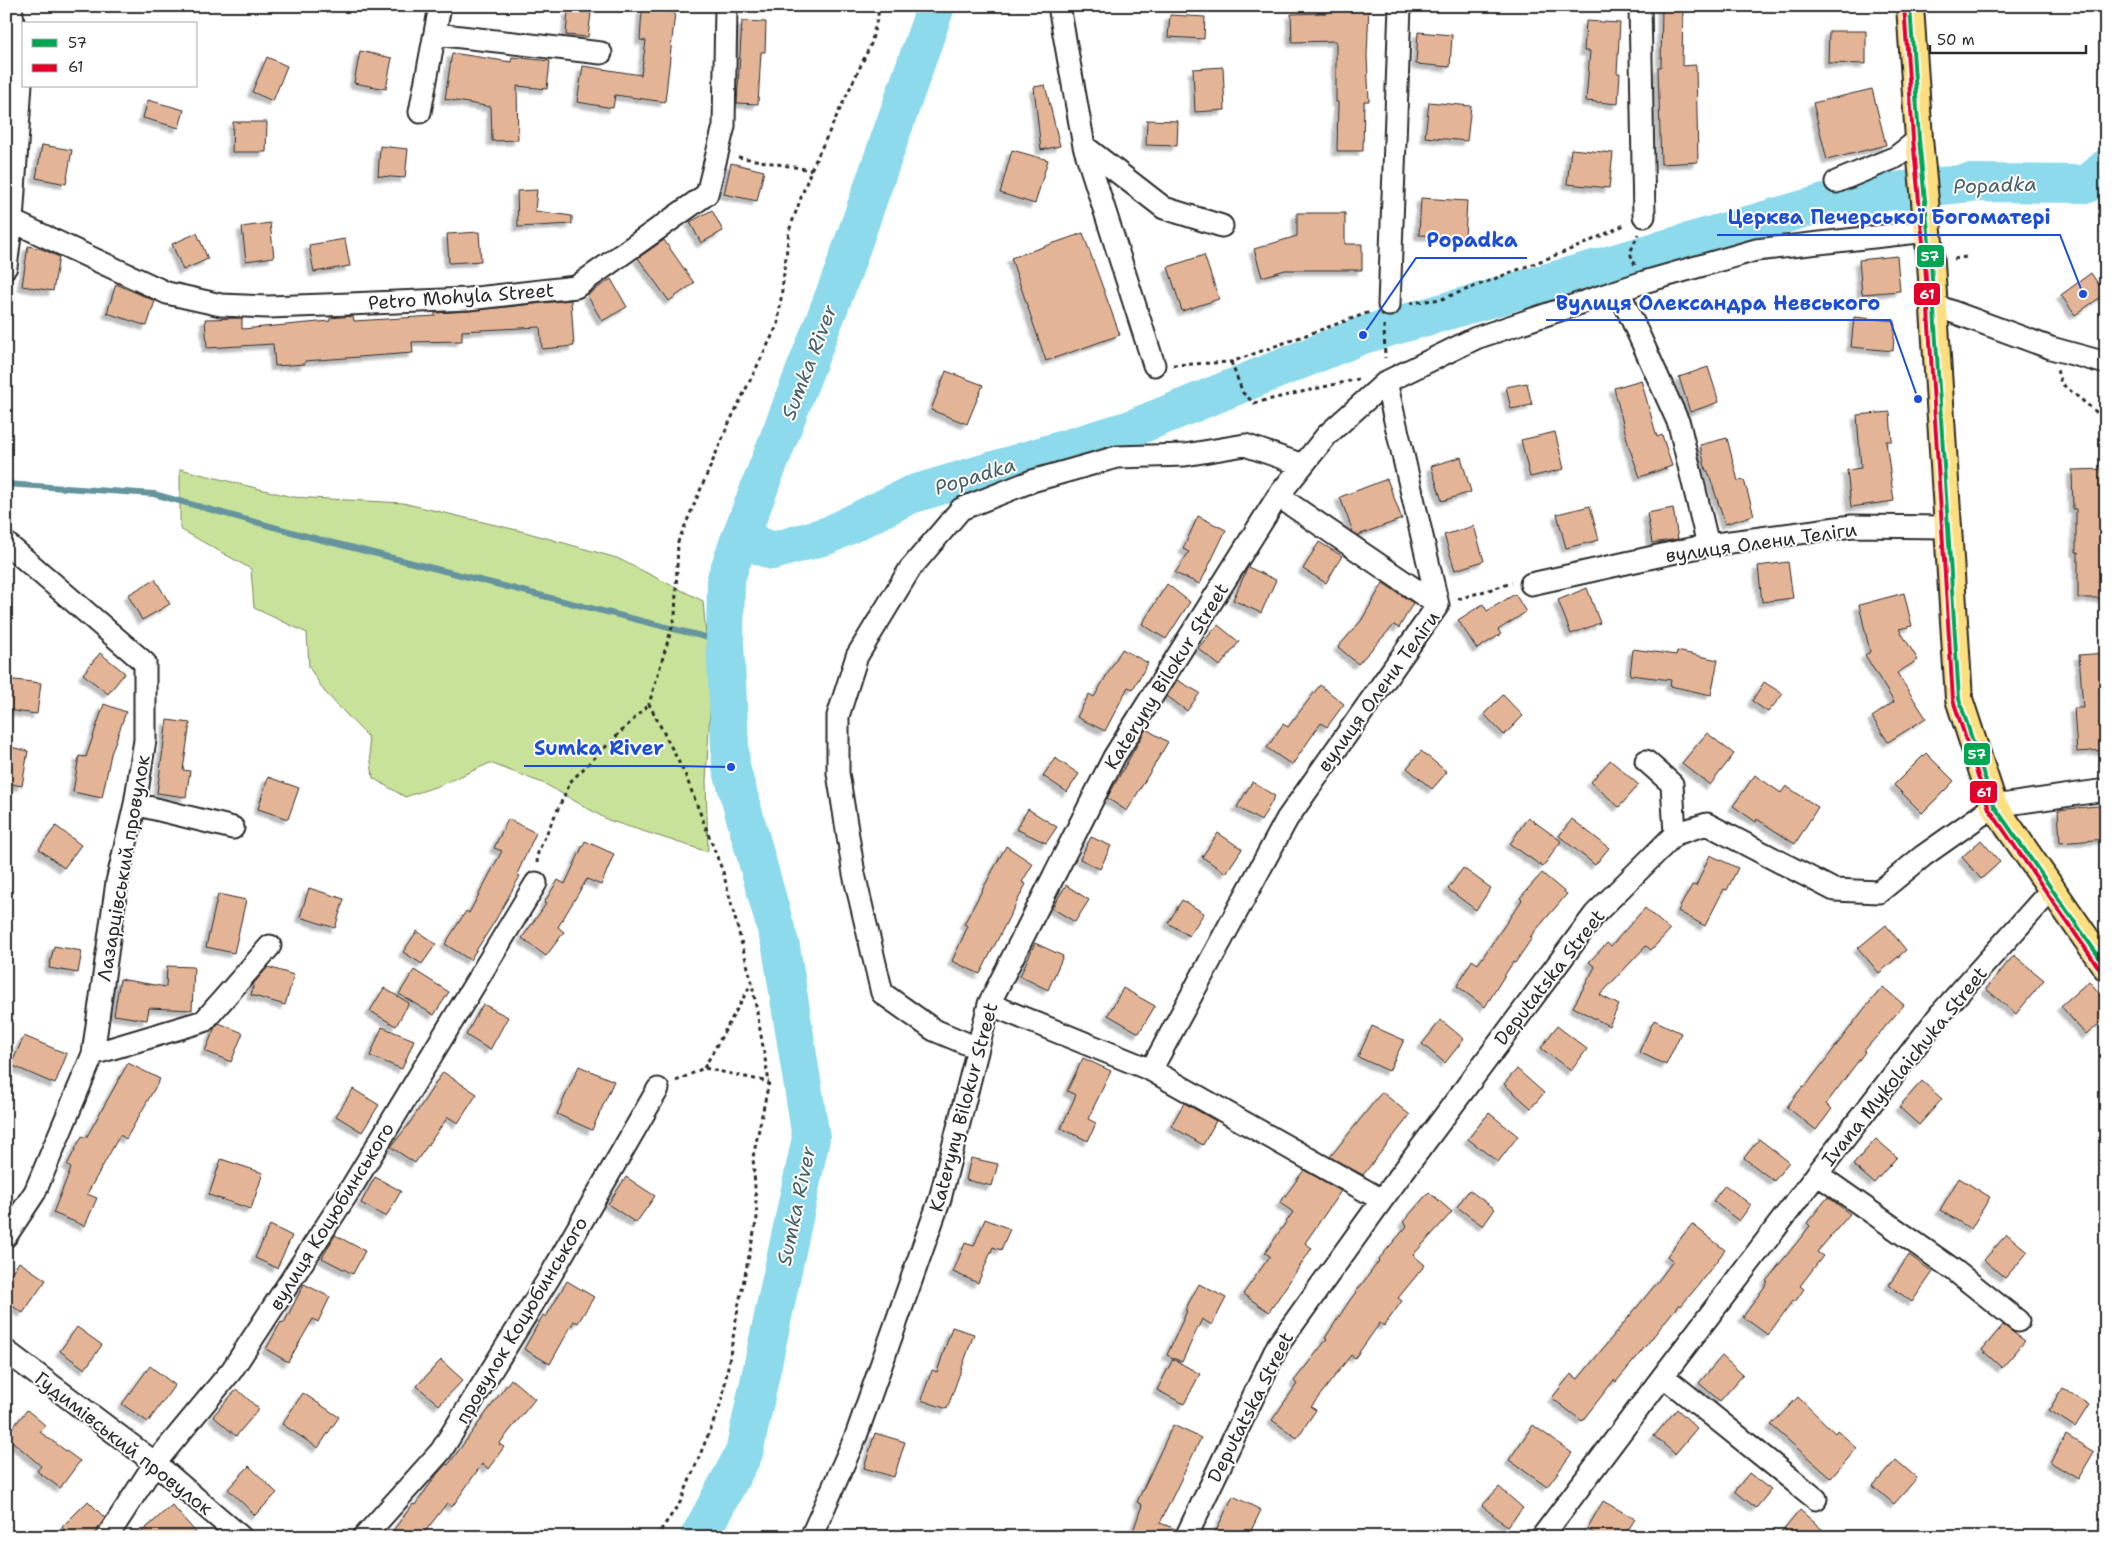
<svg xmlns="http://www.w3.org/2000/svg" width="2112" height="1543" font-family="'Shantell Sans',sans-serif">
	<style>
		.green { fill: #c8e299; stroke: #7a8662 }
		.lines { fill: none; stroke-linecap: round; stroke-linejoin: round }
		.stream { stroke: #65949e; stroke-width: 6 }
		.river { stroke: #8cdaeb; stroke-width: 38 }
		.building { fill: #e4b496; stroke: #2b2b2b; filter: url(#shadow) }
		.minor-casing { stroke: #2b2b2b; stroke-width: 25 }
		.major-casing { stroke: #2b2b2b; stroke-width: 30 }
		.path { stroke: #2b2b2b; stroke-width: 3; stroke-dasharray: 4 4; stroke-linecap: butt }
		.minor { stroke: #fff; stroke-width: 21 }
		.major { stroke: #fedf80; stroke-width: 26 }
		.bus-1-casing { stroke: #fff; stroke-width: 8 }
		.bus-2-casing { stroke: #fff; stroke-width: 8 }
		.bus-1 { stroke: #00a651; stroke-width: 4 }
		.bus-2 { stroke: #e4002b; stroke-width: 4 }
		.labels { text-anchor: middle; stroke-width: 4; stroke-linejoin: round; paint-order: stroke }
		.street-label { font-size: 19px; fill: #2b2b2b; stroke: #fff }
		.water-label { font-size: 20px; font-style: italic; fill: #486065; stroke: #fff }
		.leader { fill: none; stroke: #1d4ed8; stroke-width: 2 }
		.callout-dot { fill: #1d4ed8; stroke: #fff; stroke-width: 2 }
		.callout-label { font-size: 20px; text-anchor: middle; font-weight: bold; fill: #1d4ed8; stroke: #fff; stroke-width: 4; stroke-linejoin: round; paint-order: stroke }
		.line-badge { stroke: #fff; stroke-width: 2 }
		.badge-label { font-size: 14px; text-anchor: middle; font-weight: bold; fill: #fff }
	</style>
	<defs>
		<filter id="shadow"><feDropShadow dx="-4.5" dy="4.5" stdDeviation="1" flood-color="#0004"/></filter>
	</defs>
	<rect width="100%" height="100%" fill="#fff"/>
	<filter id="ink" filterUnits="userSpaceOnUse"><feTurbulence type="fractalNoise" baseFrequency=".02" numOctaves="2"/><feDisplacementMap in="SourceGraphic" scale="10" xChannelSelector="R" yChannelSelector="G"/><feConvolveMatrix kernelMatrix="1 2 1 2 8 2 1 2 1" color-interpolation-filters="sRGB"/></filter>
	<g filter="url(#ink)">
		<path class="green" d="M180,469L292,497L403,503L525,532L617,558L703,601L711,692L706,781L708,852L608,820L545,784L490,763L441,785L405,797L373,778L368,737L324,691L309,667L307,633L254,608L251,569L180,529Z"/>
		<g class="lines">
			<path class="stream" d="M6,484L154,494L306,536L725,642"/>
			<path class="river" d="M740,538L773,551L829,535L910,495L1128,430L1363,335L1849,196L1970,183L2088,184L2106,168
				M699,1537L744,1453L811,1138L781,947L731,767L725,642L726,578L740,538L843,272L936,6"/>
		</g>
		<path class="building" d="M1328,6H1369L1367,56L1369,101H1364L1363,151H1337L1338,102H1336V41L1292,42L1291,14L1328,13Z
			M1662,6H1683L1682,66L1696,65L1698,162L1661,164L1658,67H1661Z
			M642,10L675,13L665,102L615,95L613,108L577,102L583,66L641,75L646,41L640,40Z
			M568,11L591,13L588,37L566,35Z
			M1170,15L1205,17L1204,39L1168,37Z
			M742,21L766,22L765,52H761L758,104L737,103Z
			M1586,21L1620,23L1617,73H1620L1618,104L1586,101L1590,51H1584Z
			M1829,31H1866V64L1828,63Z
			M1418,32L1452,35L1450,67L1416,64Z
			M360,51L392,58L386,89L354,83Z
			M452,53L511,62L512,57L550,61L547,89L517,86L518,140L492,141L491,107L445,99Z
			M267,57L287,66L273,101L252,92Z
			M1223,67L1225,110L1195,112L1193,69Z
			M1045,85L1060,146L1041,150L1034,87Z
			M1872,89L1886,145L1827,160L1813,103Z
			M148,100L184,110L179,128L143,118Z
			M1429,102L1471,106L1467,141L1425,137Z
			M1147,120L1178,121L1177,146L1146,145Z
			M233,122H267L266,152H232Z
			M42,145L72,150L66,184L36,178Z
			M380,146L408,149L405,178L378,176Z
			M1571,149L1613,153L1609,188L1567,184Z
			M1012,150L1048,160L1035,204L1000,193Z
			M731,163L764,171L757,201L724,194Z
			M537,190L535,211L572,216V224L518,227L517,191Z
			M1421,198L1467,201L1465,237L1419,235Z
			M712,210L723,231L701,243L690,222Z
			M1297,213H1345V244H1362V270H1285L1262,277L1254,249L1297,236Z
			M270,223L274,257L246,261L242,227Z
			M479,232L481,261L449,263L447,234Z
			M197,233L208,259L183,270L172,244Z
			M1083,233L1120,335L1046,361L1011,258Z
			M345,239L350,266L314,272L309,245Z
			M664,240L694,283L669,301L638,258Z
			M28,246L42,249L59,257L53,291L22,286Z
			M1204,255L1219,299L1182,311L1168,267Z
			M1897,256L1900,291L1862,294L1859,260Z
			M2091,273L2105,294L2075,315L2061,295Z
			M611,279L627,307L602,321L587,295Z
			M116,284L155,301L147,326L107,313Z
			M571,300L574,346L542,349L540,327L462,331V341L412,342L413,353L305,361V364L275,366L273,344L207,348L205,319L242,318V329L330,321V318L353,316L354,321L435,316V313L469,311Z
			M1854,317L1895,321L1893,351L1851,347Z
			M1708,367L1719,402L1690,412L1679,377Z
			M946,371L983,385L967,424L931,410Z
			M1641,380L1657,437L1662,435L1672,466L1640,477L1629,447L1614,388Z
			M1527,383L1532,405L1511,409L1506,387Z
			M1890,412L1892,441H1886L1894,501L1851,507L1847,470L1861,468L1857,415Z
			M1555,432L1564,469L1530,477L1521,440Z
			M1727,438L1738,481L1744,480L1754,515L1725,524L1708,471H1706L1700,445Z
			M1461,457L1471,492L1442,501L1431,466Z
			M2106,469L2105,598H2078V552H2076V509H2073L2072,470Z
			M1387,479L1402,519L1358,535L1353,532L1340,497Z
			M1590,506L1599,540L1566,548L1557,514Z
			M1673,508L1678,539L1652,543L1647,513Z
			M1198,516L1226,530L1200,584L1175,573L1189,552L1183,549Z
			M1474,526L1484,561L1455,570L1444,535Z
			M1319,542L1342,556L1326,583L1303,569Z
			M1788,562L1793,598L1762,602L1758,566Z
			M1248,567L1276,580L1261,613L1233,600Z
			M155,579L170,604L142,620L128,595Z
			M1383,583L1413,603L1399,628L1394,625L1358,664L1338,647L1361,621Z
			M1167,584L1190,602L1166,639L1142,624Z
			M1587,588L1600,623L1571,634L1558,600Z
			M1904,593L1912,626L1899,629L1918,660L1897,673L1926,718L1888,742L1872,717L1894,702L1865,655L1870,652L1859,605Z
			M1515,594L1526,612L1498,630L1501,634L1477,649L1458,620L1483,604L1487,611Z
			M1218,625L1239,642L1220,666L1198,648Z
			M1122,649L1148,663L1133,689L1128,687L1105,731L1077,717L1089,694L1094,697Z
			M1633,649L1676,655L1677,651L1718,660L1711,695L1670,686L1671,680L1630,675Z
			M100,653L125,673L108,694L83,674Z
			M2106,653V750L2077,752L2074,708H2083L2079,655Z
			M6,679L41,683L37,714L6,710Z
			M1177,680L1200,693L1187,711L1167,696Z
			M1764,682L1783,694L1768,712L1752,701Z
			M1320,685L1344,704L1327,727L1321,723L1292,765L1267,748L1283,724L1288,727Z
			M1503,695L1523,716L1504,735L1484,714Z
			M104,704L126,712L111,754L102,798L73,792L79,756L86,757Z
			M167,720L190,723L183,770L190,771L186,797L157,793Z
			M1146,729L1168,742L1127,811L1107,798Z
			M1707,733L1734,754L1710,785L1682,763Z
			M6,746L28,751L22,786L6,783Z
			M1421,751L1447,772L1432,789L1407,768Z
			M1926,753L1954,781L1922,813L1894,785Z
			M1055,758L1079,774L1067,792L1043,776Z
			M1610,760L1639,785L1619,807L1591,782Z
			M1755,775L1781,793L1786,786L1818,807L1795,844L1757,819L1756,822L1733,806Z
			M268,777L299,788L288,819L258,809Z
			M1252,782L1275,796L1261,821L1237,807Z
			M2106,805V839L2060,843L2058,810Z
			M1028,809L1057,827L1046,843L1016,829Z
			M1528,817L1561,841L1543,867L1510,844Z
			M508,819L536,833L517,874L520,876L495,921L470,960L445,944L466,911L469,913L502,851L494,848Z
			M1572,819L1609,848L1595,865L1559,836Z
			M56,826L81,845L64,868L39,849Z
			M1218,833L1242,849L1226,873L1202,857Z
			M1091,837L1111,846L1100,869L1080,859Z
			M1981,840L2000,862L1981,879L1962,857Z
			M585,841L614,854L601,885L587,879L558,927L564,932L546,956L522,938L546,904L544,903L558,880L565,884Z
			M1006,846L1033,864L1022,882L1026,884L980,974L952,961L968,926L964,924Z
			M1710,855L1738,868L1727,890L1724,889L1705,926L1678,911L1692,885L1696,886Z
			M1463,868L1491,888L1476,910L1448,889Z
			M1542,873L1567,894L1530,937L1532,938L1515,963L1513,962L1485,1007L1457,986L1472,960L1478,964L1522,900L1520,898Z
			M1066,885L1089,900L1075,922L1052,908Z
			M309,888L344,899L335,928L300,917Z
			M218,894L246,900L234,953L206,947Z
			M1182,900L1204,913L1189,936L1168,923Z
			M1645,908L1670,930L1651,950L1646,946L1600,995L1619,1005L1609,1026L1573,1007L1595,967L1589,962L1607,943L1611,946Z
			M1886,925L1906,950L1879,973L1858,948Z
			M417,931L436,944L422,964L403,952Z
			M1035,943L1063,956L1048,990L1020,976Z
			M54,946L82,951L78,973L49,968Z
			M2014,955L2044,980L2016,1014L1986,989Z
			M167,966L194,967L192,1010L149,1008L147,1020L114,1015L120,979L166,987Z
			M268,967L294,975L285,1005L251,995L254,983Z
			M414,970L449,992L434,1015L399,994Z
			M2089,981L2106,1001V1018L2086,1035L2061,1006Z
			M1883,987L1904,1005L1864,1051L1865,1052L1826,1104L1832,1109L1816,1130L1787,1107L1803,1086L1805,1087L1864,1009Z
			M384,988L409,1003L396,1026L370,1011Z
			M1123,988L1155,1006L1139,1033L1108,1015Z
			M483,1004L508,1017L490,1050L466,1035Z
			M1441,1020L1464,1039L1445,1063L1422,1044Z
			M1654,1020L1681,1033L1666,1065L1639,1052Z
			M219,1023L243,1033L231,1062L205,1051L215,1027Z
			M1372,1026L1404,1040L1389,1071L1358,1057Z
			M1557,1026L1587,1049L1571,1071L1541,1048Z
			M382,1027L414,1040L402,1069L370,1056Z
			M24,1036L67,1054L55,1084L11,1065Z
			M1083,1058L1111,1071L1088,1119L1096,1123L1088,1141L1061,1128L1076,1095L1067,1091Z
			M128,1063L160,1079L126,1139L120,1135L87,1194L97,1198L85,1226L53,1213L71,1168L67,1165L82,1136L86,1138Z
			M579,1066L614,1081L592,1130L557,1114Z
			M1517,1069L1544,1093L1531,1108L1504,1084Z
			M443,1072L477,1094L458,1123L448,1117L415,1163L391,1147L409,1124Z
			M1922,1081L1942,1099L1919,1125L1899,1107Z
			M353,1089L379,1105L362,1132L336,1116Z
			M1382,1092L1410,1115L1363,1175L1330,1157Z
			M1184,1103L1216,1121L1203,1145L1171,1126Z
			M1489,1113L1518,1136L1498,1162L1468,1139Z
			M1759,1139L1789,1162L1774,1181L1744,1158Z
			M1876,1139L1897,1157L1874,1183L1853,1165Z
			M971,1158L998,1164L992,1186L966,1180Z
			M221,1159L263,1173L251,1209L209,1195Z
			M1304,1170L1341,1191L1305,1243L1312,1248L1269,1312L1243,1294L1270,1256L1265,1253L1293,1212L1280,1203Z
			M375,1177L401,1191L386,1217L361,1203Z
			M626,1177L655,1196L636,1223L608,1204Z
			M1959,1178L1990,1197L1971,1229L1940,1210Z
			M1725,1185L1751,1205L1739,1221L1713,1201Z
			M1469,1190L1495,1209L1483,1226L1457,1207Z
			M1429,1192L1452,1212L1413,1255L1425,1265L1398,1298L1402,1301L1384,1326L1380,1323L1355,1358L1351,1355L1311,1407L1316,1410L1297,1438L1272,1420L1297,1384L1294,1381L1327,1339L1325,1338L1350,1300L1379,1261L1378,1260L1407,1226L1403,1222Z
			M1828,1197L1850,1214L1817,1252L1823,1256L1800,1286L1804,1289L1795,1302L1793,1300L1768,1335L1743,1317L1768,1282L1766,1281L1810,1226L1807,1223Z
			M985,1219L1010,1229L1001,1250L993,1247L978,1283L953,1272L965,1243L974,1246Z
			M1692,1224L1725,1250L1696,1288L1681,1306L1679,1304L1637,1357L1616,1382L1614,1380L1582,1421L1552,1398L1571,1374L1578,1379L1656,1284L1673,1261L1667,1256Z
			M270,1225L292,1236L277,1268L255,1258Z
			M2007,1234L2028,1252L2005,1278L1984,1260Z
			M335,1235L365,1251L353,1274L322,1258Z
			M1909,1255L1933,1272L1912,1302L1889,1285Z
			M19,1262L46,1280L23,1313L6,1302V1280Z
			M567,1281L594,1297L578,1323L574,1321L550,1364L524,1349L543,1315L546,1317Z
			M304,1284L330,1297L318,1322L313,1319L288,1362L266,1349L281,1322L284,1323Z
			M1199,1284L1226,1298L1212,1325L1202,1319L1182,1362L1167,1355L1187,1311L1185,1310Z
			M2003,1325L2025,1341L2002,1368L1982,1350Z
			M77,1327L102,1345L85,1369L60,1351Z
			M952,1327L974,1334L947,1409L921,1400L932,1370L937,1372Z
			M1722,1356L1743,1375L1720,1401L1699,1383Z
			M1173,1359L1200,1374L1184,1404L1157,1390Z
			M441,1360L463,1380L439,1405L417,1386Z
			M150,1366L175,1385L148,1422L122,1404Z
			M511,1379L535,1399L499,1444L504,1447L488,1469L482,1464L452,1507L447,1503L421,1537H388L413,1504L415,1505L438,1473L446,1464L448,1465Z
			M2063,1388L2089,1405L2075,1427L2049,1410Z
			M237,1389L259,1409L236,1436L213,1416Z
			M303,1393L339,1417L318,1448L282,1424Z
			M1798,1397L1835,1433L1837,1430L1857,1448L1831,1478L1771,1425Z
			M1677,1409L1697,1428L1675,1454L1654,1436Z
			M27,1410L45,1425L40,1432L80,1461L60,1488L37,1471L41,1466L6,1436Z
			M1173,1425L1201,1438L1160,1523L1176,1529L1174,1537H1131L1142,1505L1137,1502Z
			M1533,1425L1572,1453L1547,1487L1509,1460Z
			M875,1433L905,1442L894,1477L864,1468Z
			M2066,1435L2094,1452L2078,1479L2050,1462Z
			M1896,1460L1917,1478L1894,1504L1873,1486Z
			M249,1466L277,1493L255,1515L228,1489Z
			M1749,1473L1771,1490L1756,1508L1735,1491Z
			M1499,1487L1523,1508L1507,1526L1482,1506Z
			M1233,1496L1261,1510L1248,1537H1213Z
			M88,1501L105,1518L95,1537H72L62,1527Z
			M1603,1501L1635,1519L1624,1537H1600L1587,1529Z
			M172,1505L200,1537H136Z
			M1800,1510L1831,1537H1778Z"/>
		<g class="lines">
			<g class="minor-casing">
				<path id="minor" d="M1059,6L1084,146L1154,365
					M1640,6L1644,216
					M435,34L601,53
					M420,112L440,6
					M1084,146L1164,208L1222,226
					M1836,182L1896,157L1919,139
					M12,221L167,293L221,305L268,307L325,305L468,299L576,287L707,194L724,126L726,6
					M6,267L12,221L21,83L11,6
					M1619,291L1679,424L1708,545
					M1389,305L1400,6
					M1934,305L2051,348L2106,363
					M1386,382L1438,605
					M1278,496L1438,605
					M6,543L145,663V740L135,804L117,882L93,1054L35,1192L6,1236
					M1531,584L1708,545L1852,526L1948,527
					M1646,761L1672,784L1675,834
					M135,804L233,828
					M989,1004L1151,1070L1382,1200
					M977,1048L934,1030L882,993L854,874L838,773V716L857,656L910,569L961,509L1032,481L1117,457L1185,455L1245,445L1303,465
					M93,1054L204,1021L270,946
					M1151,1070L1287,819L1438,605
					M1817,1174L1941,1013L2051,890
					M6,1351L155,1463L241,1537
					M1663,1376L1817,1174L1954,1270L2018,1321
					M107,1537L155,1463L232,1370L353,1185L536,883
					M364,1537L441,1451L549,1278L658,1089
					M811,1537L856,1436L940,1199L989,1004L1114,757L1278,496L1327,435L1386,382L1476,338L1644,282L1756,250L1928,231
					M1186,1537L1278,1345L1382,1200L1595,914L1675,834L1707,824L1834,890L1879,892L1923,856L1994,806L2106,790
					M1542,1537L1663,1376L1816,1499"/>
			</g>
			<g class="major-casing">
				<path id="major" d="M1910,6L1919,139L1931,263L1959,699L1994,806L2106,967"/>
			</g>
			<path class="path" d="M738,157L811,170
				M1954,259L1966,257
				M1635,265L1630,253L1638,234
				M1410,303L1442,299L1582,245L1626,224
				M1384,325L1385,358
				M1231,362L1243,393L1254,403L1358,379
				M1173,365L1231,362L1370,312
				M2057,370L2061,383L2106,420
				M1458,599L1512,583
				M537,863L538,852L571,781L649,704
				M704,1068L751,984
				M676,1081L704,1068L769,1082
				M656,1537L681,1501L722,1401L739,1303L757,1218L753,1157L769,1082L752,983L723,872L685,774L649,704L675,617L678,542L729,423L778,324L789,231L811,170L871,44L880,6"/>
			<use href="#minor" class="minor"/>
			<use href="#major" class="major"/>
			<g class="bus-1-casing">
				<path id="bus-1" d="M1910,6L1919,139L1931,263L1959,699L1994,806L2106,967"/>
			</g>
			<g class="bus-2-casing">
				<path id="bus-2" d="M1904,6L1913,139L1925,264L1953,700L1989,809L2101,971"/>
			</g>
			<use href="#bus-1" class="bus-1"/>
			<use href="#bus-2" class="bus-2"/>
		</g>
	</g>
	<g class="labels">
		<g class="street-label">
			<text transform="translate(461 296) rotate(-4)" y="7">Petro Mohyla Street</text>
			<text transform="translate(1761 542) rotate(-8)" y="7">вулиця Олени Теліги</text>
			<text transform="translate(1166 676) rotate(-58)" y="7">Kateryny Bilokur Street</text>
			<text transform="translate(1378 691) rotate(-54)" y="7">вулиця Олени Теліги</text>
			<text transform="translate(123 868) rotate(-80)" y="7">Лазарцівський провулок</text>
			<text transform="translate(1549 977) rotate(-52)" y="7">Deputatska Street</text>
			<text transform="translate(1904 1066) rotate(-51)" y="7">Ivana Mykolaichuka Street</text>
			<text transform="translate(963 1107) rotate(-75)" y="7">Kateryny Bilokur Street</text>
			<text transform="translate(331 1216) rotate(-58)" y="7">вулиця Коцюбинського</text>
			<text transform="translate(521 1320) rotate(-59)" y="7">провулок Коцюбинського</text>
			<text transform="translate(1250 1407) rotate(-63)" y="7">Deputatska Street</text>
			<text transform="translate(124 1443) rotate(38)" y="7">Гудимівський провулок</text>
		</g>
		<g class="water-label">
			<text transform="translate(1995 185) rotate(-2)" y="7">Popadka</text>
			<text transform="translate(809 362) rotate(-69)" y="7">Sumka River</text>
			<text transform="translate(975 476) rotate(-17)" y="7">Popadka</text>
			<text transform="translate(796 1206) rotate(-78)" y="7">Sumka River</text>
		</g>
	</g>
	<path class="leader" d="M2083 294L2060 235H1717M1363 335L1416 258H1527M1918 399L1890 320H1546M731 767L674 766H524"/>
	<g class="callout-dot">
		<circle cx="2083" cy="294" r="5"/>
		<circle cx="1363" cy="335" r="5"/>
		<circle cx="1918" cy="399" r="5"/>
		<circle cx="731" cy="767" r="5"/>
	</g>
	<g class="callout-label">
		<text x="1889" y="224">Церква Печерської Богоматері</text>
		<text x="1472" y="247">Popadka</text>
		<text x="1718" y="310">Вулиця Олександра Невського</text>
		<text x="599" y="755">Sumka River</text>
	</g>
	<g class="line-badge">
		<rect x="1916" y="244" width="29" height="24" rx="5" fill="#00a651"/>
		<rect x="1913" y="282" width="28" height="24" rx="5" fill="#e4002b"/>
		<rect x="1963" y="742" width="28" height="24" rx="5" fill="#00a651"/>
		<rect x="1969" y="780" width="29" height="24" rx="5" fill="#e4002b"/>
	</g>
	<g class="badge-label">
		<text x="1930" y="261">57</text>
		<text x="1927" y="299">61</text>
		<text x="1977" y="759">57</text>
		<text x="1984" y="797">61</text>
	</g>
	<rect width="2112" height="1543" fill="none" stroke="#fff" stroke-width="25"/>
	<rect x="12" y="12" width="2087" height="1518" fill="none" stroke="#2b2b2b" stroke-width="2" filter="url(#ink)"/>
	<rect x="22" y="22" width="175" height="65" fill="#ffffff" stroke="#aaaaaa"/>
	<rect x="32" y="39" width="25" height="8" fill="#00a651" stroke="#aaaaaa"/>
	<text x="68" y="48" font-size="15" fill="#2b2b2b">57</text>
	<rect x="32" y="64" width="25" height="8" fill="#e4002b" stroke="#aaaaaa"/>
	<text x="68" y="72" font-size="15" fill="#2b2b2b">61</text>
	<path d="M1930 45v8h156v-8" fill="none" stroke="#2b2b2b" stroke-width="2.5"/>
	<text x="1937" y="45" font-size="15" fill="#2b2b2b" stroke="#ffffff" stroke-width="4" paint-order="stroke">50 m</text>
</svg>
